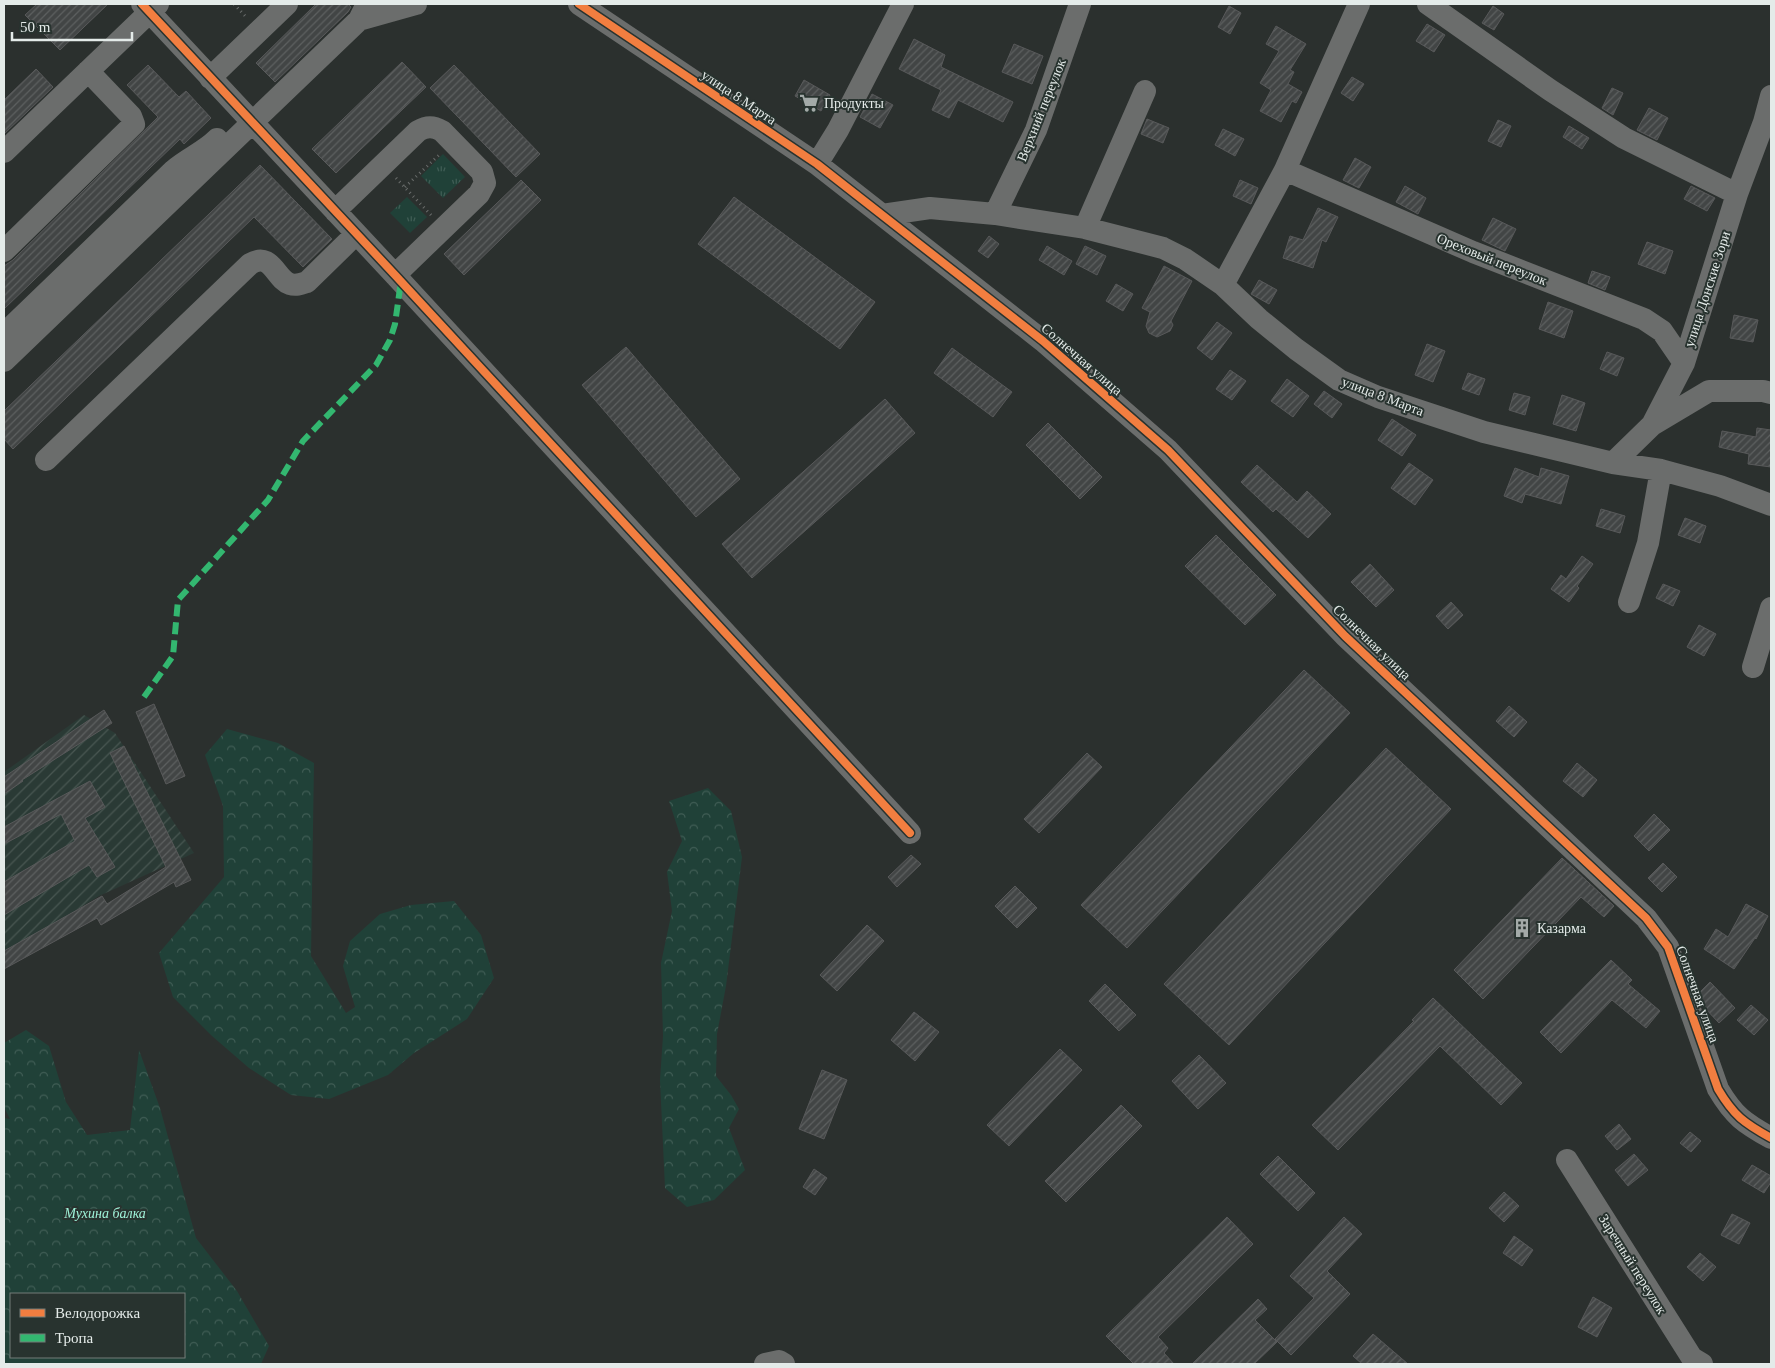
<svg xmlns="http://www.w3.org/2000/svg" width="1775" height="1368" font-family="'Times New Roman',serif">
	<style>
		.industrial { fill: url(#industrial-furrows) }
		.grass { fill: url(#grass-tufts) }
		.forest { fill: url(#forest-crowns); fill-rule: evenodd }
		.building { fill: url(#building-hatch); stroke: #58595a }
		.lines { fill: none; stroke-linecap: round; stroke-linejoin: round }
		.path { stroke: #6a6d6c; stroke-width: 3; stroke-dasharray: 1 4; stroke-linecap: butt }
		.minor { stroke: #6b6d6c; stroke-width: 22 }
		.quiet { stroke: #33b770; stroke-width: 6; stroke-dasharray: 12 6; stroke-linecap: butt }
		.cycleway-casing { stroke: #28332f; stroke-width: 11 }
		.cycleway { stroke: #f27e40; stroke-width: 8 }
		.labels { text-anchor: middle; stroke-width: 4; stroke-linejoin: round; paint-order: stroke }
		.street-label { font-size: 14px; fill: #e4ebe9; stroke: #28332f }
		.poi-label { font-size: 14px; fill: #e4ebe9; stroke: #28332f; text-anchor: start }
		.park-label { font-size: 14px; font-style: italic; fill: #9ef2d8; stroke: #28332f }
	</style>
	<defs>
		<pattern id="industrial-furrows" width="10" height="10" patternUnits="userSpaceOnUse" patternTransform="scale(1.25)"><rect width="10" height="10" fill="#2a3a35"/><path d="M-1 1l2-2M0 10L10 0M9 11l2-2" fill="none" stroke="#495752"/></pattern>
		<pattern id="grass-tufts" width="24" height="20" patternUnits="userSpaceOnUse" patternTransform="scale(1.25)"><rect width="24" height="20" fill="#204138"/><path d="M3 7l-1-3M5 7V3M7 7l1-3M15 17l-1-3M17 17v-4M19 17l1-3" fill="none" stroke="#405d55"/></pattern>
		<pattern id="forest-crowns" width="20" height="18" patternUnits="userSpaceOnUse" patternTransform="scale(1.25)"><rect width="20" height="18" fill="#204138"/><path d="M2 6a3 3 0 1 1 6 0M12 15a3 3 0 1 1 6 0" fill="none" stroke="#405d55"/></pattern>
		<pattern id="building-hatch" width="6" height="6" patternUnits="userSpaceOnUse" patternTransform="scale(1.25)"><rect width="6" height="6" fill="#424545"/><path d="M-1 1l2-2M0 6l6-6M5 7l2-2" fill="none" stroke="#5d6060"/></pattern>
	</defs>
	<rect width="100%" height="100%" fill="#2b302e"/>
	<path class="industrial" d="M84,715L115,733L194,853L99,896L4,955V772Z"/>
	<path class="grass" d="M443,154L465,177L443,198L421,176Z
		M407,197L427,217L410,233L390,213Z"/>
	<path class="forest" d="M227,729L278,743L314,763L311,956L346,1013L355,1007L343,966L350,941L380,914L411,905L454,901L481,935L494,978L467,1019L414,1053L388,1075L329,1099L291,1095L249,1068L212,1036L173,997L159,953L224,877L223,806L205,755Z
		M708,788L731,811L742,857L726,986L717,1034L716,1076L731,1095L739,1109L729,1128L745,1170L714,1200L687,1207L665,1188L660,1080L663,1036L661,963L672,911L667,872L682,841L669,801Z
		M26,1030L49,1046L66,1102L87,1135L130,1130L139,1050L160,1108L196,1238L237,1291L269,1346L261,1364H4V1118L10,1119L4,1107V1043ZM11,1294H184V1357H11Z"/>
	<path class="building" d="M37,4H108L60,50L25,15Z
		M316,4H348L351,7L348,12L275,82L256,63Z
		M1229,6L1241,13L1230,34L1218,27Z
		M1493,6L1504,14L1494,30L1482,23Z
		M1427,24L1445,35L1434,52L1416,41Z
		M1276,26L1306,44L1290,70L1294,72L1288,84L1302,92L1296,103L1292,101L1281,122L1260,111L1271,90L1260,83L1279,51L1266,44Z
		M914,39L945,55L941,67L1013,102L1003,122L958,100L949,118L932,110L941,90L899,69Z
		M1014,44L1043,56L1032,84L1002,72Z
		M402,62L426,87L336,173L312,149Z
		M148,65L179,97L186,91L211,118L184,144L180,139L4,309V266L13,260L158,117L127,85Z
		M454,65L540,154L516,177L430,88Z
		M36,69L53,87L4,134V100Z
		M1352,77L1364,84L1353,101L1341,93Z
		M804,80L830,95L821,111L795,96Z
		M1612,88L1623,93L1613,115L1602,108Z
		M872,94L893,105L880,128L860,117Z
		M1649,108L1668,118L1657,140L1637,130Z
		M1147,119L1169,128L1163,143L1141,134Z
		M1498,120L1511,126L1501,147L1488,141Z
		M1569,126L1589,138L1582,149L1563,137Z
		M1223,129L1244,139L1235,156L1215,145Z
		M1355,158L1371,167L1359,188L1343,180Z
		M260,165L332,239L303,267L254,217L13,449L4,439V411Z
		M521,180L541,200L464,275L444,254Z
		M1240,180L1258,188L1251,204L1233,196Z
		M1405,186L1426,198L1418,214L1396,202Z
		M1691,186L1715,198L1707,211L1684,199Z
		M734,197L875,302L840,349L698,244Z
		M1318,208L1338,217L1326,242L1322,240L1313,268L1283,258L1290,236L1303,240Z
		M1493,218L1516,229L1505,251L1482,240Z
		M989,236L999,244L988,258L978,251Z
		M1647,242L1673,251L1665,274L1638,264Z
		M1047,246L1072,261L1064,275L1039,260Z
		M1085,246L1106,256L1097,275L1076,264Z
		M1164,266L1192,281L1171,321L1173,325L1170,331L1157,337L1149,333L1146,326L1150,312L1142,308Z
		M1592,271L1610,277L1605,290L1588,283Z
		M1259,280L1277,290L1269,304L1251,294Z
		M1116,284L1133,294L1123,311L1106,301Z
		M1548,302L1573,311L1564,338L1539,329Z
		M1734,315L1758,320L1753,342L1730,338Z
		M1217,322L1232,333L1212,360L1197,348Z
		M1427,344L1445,351L1433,382L1415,375Z
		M626,347L740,479L696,517L582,385Z
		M952,348L1012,392L993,417L934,373Z
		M1607,352L1624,358L1617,376L1600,369Z
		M1230,370L1246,381L1232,400L1216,389Z
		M1468,373L1485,379L1479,395L1462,389Z
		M1287,379L1309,396L1293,417L1271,401Z
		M1324,391L1342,404L1332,418L1314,404Z
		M1514,393L1530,397L1525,415L1509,410Z
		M1562,395L1585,403L1576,431L1553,424Z
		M885,399L915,433L752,578L722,544Z
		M1392,419L1416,435L1402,456L1378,440Z
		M1048,423L1102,477L1080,499L1026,445Z
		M1757,428L1771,430V467L1748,464L1749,454L1719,447L1722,431L1756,437Z
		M1409,463L1433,480L1415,505L1391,488Z
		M1257,465L1297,502L1307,491L1331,514L1308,538L1276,509L1273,512L1241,482Z
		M1515,468L1539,477L1541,468L1569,476L1561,504L1525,494L1522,503L1504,496Z
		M1601,509L1625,516L1620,533L1596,526Z
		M1685,518L1706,526L1700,543L1678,535Z
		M1216,535L1276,595L1245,625L1185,566Z
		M1582,556L1593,564L1577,586L1579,588L1569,602L1551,589L1561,575L1566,579Z
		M1370,564L1394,590L1376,607L1351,582Z
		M1663,584L1680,591L1673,606L1656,598Z
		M1451,602L1463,615L1448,629L1436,616Z
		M1699,625L1716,634L1704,656L1687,647Z
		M1304,670L1350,713L1127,948L1081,905Z
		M154,704L185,776L166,784L136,712Z
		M1509,706L1527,722L1514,737L1496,721Z
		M104,710L112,723L22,780L23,781L4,794V777Z
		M124,746L191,880L176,887L174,882L101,925L97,918L4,969V951L102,896L107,904L166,867L110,753Z
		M1386,748L1451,809L1229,1045L1164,984Z
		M1087,753L1102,767L1039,833L1024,819Z
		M1577,763L1597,780L1583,797L1563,781Z
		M90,781L105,807L85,818L115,867L97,877L89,865L4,915V882L75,841L61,814L4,844V827Z
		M1654,814L1670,830L1649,851L1634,836Z
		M911,855L921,864L897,887L888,877Z
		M1562,858L1614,906L1604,917L1581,897L1483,999L1454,970Z
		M1663,863L1677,877L1662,892L1648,878Z
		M1015,886L1037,908L1017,928L995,906Z
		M1746,904L1768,916L1756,939L1755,938L1734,969L1704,949L1716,929L1728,937Z
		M867,925L884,941L837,991L820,975Z
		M1611,960L1632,980L1628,984L1660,1011L1646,1028L1612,1000L1561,1053L1540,1032Z
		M1710,982L1735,1008L1719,1023L1702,1005L1698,994Z
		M1105,984L1136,1015L1119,1031L1089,1001Z
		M1433,998L1522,1083L1501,1105L1440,1046L1338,1150L1312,1125L1414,1021L1412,1020Z
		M1751,1005L1768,1020L1754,1035L1737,1020Z
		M914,1012L939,1032L915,1061L891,1040Z
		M1060,1049L1082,1070L1009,1146L987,1125Z
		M1199,1055L1226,1083L1198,1109L1172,1081Z
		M822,1070L847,1080L824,1139L799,1129Z
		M1121,1105L1142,1126L1066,1202L1045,1181Z
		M1619,1124L1631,1139L1617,1150L1605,1136Z
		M1690,1132L1701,1141L1691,1152L1680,1143Z
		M1634,1154L1648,1170L1628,1186L1615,1170Z
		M1278,1156L1315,1193L1298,1211L1260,1174Z
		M1752,1165L1771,1176V1182L1764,1193L1742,1180Z
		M814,1169L827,1178L815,1195L803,1187Z
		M1504,1192L1519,1206L1504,1222L1489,1208Z
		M1732,1214L1750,1223L1739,1244L1721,1235Z
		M1227,1217L1253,1244L1158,1337L1168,1348L1164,1353L1174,1364H1134L1106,1336Z
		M1344,1217L1362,1234L1327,1271L1350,1294L1291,1355L1275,1339L1314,1298L1290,1276Z
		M1514,1236L1533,1250L1522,1266L1503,1253Z
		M1700,1253L1716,1267L1703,1281L1687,1267Z
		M1593,1297L1612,1308L1597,1337L1578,1327Z
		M1258,1299L1267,1309L1255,1320L1277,1342L1254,1364H1192Z
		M1373,1334L1408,1364H1362L1353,1356Z"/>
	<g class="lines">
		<path class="path" d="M234,4L247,18
			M396,178L431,215
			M405,187L439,155"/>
		<path class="minor" d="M142,4L395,275L910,833
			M579,4L817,164L1043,341L1168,450L1345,636L1646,918L1668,947L1718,1089C1734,1116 1744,1123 1771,1138
			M1428,4L1550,90L1624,138L1737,194
			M359,20L416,4
			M210,78L287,4
			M4,152L158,4
			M817,164L838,130L903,4
			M1285,170L1473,252L1644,319L1662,331L1684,363
			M335,211L418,131C427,126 433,126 442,131L482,172L485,183L479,194L395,275
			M995,214L1036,130L1080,4
			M882,215L930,208L995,214L1085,228L1163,248L1185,259L1223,285L1259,319L1296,349L1339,380L1378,397L1484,432L1613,463L1661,470L1720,486L1771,505
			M1085,228L1145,91
			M4,251L134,124L131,116L88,71
			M1223,285L1285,170L1359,4
			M4,334L174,170C188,158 204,152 217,139
			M4,361L359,20L367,4
			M1652,425L1709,391H1763L1771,393
			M46,460L250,264C272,251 275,279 290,284C296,286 301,284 307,282L356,234
			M1613,463L1652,425L1684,363L1737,194L1764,122L1771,96
			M1629,602L1648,543L1661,470
			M1753,667L1771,608
			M1567,1160L1692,1358L1702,1364
			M765,1364L779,1361L784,1364"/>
		<path class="quiet" d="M144,697L173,656L178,600L268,500L303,441L376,365L390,340L395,324L401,281"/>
		<g class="cycleway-casing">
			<path id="cycleway" d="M142,4L395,275L910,833
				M579,4L817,164L1043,341L1168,450L1345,636L1646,918L1668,947L1718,1089C1734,1116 1744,1123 1771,1138"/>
		</g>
		<use href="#cycleway" class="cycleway"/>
	</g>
	<defs>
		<g id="supermarket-bare" transform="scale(1.5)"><path d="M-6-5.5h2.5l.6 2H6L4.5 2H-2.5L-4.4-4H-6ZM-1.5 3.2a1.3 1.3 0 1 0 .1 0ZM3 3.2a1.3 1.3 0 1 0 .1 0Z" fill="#a3aaa8" stroke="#28332f" stroke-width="2.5" paint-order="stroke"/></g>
		<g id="building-bare" transform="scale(1.5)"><path d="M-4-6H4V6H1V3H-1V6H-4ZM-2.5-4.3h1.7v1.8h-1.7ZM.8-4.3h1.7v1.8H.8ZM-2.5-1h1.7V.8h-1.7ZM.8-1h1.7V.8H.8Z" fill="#a3aaa8" stroke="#28332f" stroke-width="2.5" paint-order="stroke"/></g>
	</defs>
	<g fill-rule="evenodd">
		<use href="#supermarket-bare" x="809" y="103"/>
		<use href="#building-bare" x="1522" y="928"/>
	</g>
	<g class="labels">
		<g class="street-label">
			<text transform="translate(739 97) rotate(34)" y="5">улица 8 Марта</text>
			<text transform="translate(1041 110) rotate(-68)" y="5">Верхний переулок</text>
			<text transform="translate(1492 259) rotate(22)" y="5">Ореховый переулок</text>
			<text transform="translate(1707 289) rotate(-72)" y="5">улица Донские Зори</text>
			<text transform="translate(1082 359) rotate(41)" y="5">Солнечная улица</text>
			<text transform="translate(1383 396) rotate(21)" y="5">улица 8 Марта</text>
			<text transform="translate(1372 642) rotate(44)" y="5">Солнечная улица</text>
			<text transform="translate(1698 994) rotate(70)" y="5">Солнечная улица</text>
			<text transform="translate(1633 1264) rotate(58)" y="5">Заречный переулок</text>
		</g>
		<g class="poi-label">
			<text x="824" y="108">Продукты</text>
			<text x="1537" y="933">Казарма</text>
		</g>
		<g class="park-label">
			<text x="105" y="1218">Мухина балка</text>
		</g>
	</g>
	<rect width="1775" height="1368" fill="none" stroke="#e4ebe9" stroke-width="10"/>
	<rect x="10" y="1293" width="175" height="65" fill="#28332f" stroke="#737d79"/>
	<rect x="20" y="1309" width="25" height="8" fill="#f27e40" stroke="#737d79"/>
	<text x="55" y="1318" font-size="15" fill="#e4ebe9">Велодорожка</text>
	<rect x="20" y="1334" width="25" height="8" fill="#33b770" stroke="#737d79"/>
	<text x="55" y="1343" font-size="15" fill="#e4ebe9">Тропа</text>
	<path d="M12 32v8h120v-8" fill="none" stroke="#e4ebe9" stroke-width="2.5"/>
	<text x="20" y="32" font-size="15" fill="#e4ebe9" stroke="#28332f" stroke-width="4" paint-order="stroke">50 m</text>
</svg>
